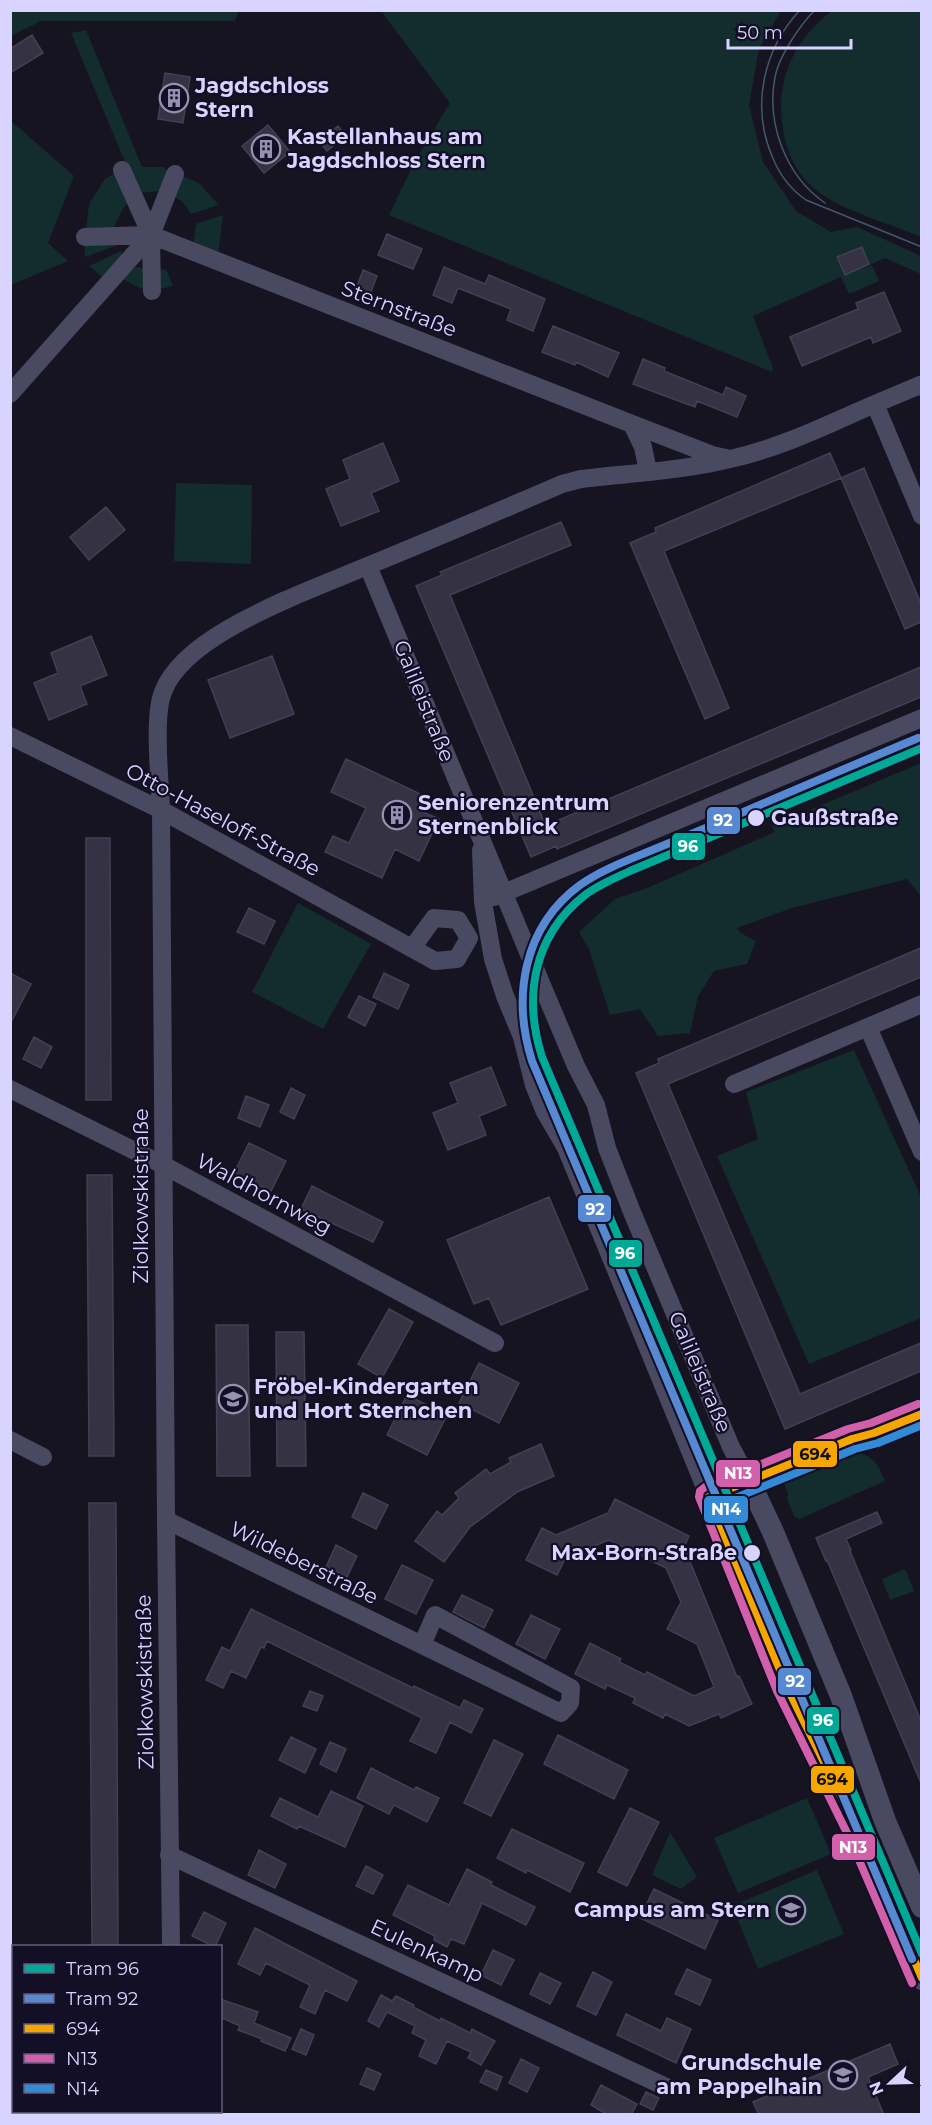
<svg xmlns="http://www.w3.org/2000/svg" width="932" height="2125" font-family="Montserrat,sans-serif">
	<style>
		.green { fill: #132c2d }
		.building { fill: #343243; stroke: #433f54; stroke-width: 1.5 }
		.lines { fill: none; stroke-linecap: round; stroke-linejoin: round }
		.minor { stroke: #4a4962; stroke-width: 18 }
		.tertiary { stroke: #4a4962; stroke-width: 22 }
		.tram { stroke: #43596b; stroke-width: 1.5 }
		.bus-1-casing { stroke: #130f26; stroke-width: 12 }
		.bus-2-casing { stroke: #130f26; stroke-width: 12 }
		.bus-3-casing { stroke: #130f26; stroke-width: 12 }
		.bus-1 { stroke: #f7a600; stroke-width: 8 }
		.bus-2 { stroke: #d25fa9; stroke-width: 8 }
		.bus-3 { stroke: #338bd7; stroke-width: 8 }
		.tram-1-casing { stroke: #130f26; stroke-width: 12 }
		.tram-2-casing { stroke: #130f26; stroke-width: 12 }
		.tram-1 { stroke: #00a995; stroke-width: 8 }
		.tram-2 { stroke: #5788d2; stroke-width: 8 }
		.stop-dot { fill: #d9d4ff; stroke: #130f26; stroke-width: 2 }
		.labels { text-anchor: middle; stroke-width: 4.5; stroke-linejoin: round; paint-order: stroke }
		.poi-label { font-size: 21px; font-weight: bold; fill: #d9d4ff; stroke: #130f26; text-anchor: start }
		.street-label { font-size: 21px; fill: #d9d4ff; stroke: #130f26 }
		.stop-label { font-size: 21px; font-weight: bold; fill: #d9d4ff; stroke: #130f26; text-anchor: start }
		.line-badge { stroke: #130f26; stroke-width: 2 }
		.badge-label { font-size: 16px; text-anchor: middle; font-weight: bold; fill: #fff }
		.pale-badge-label { font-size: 16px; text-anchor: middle; font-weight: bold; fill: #111 }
	</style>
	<rect width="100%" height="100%" fill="#161421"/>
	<path class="green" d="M11,10H239V11L235,21H41L11,36Z
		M833,10L921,11V237C891,224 846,212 820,193C802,181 790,160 785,140C773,88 789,43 833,10Z
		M381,11H781L759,49L749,105L763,162L796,211L831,232L857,227L921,256V274L885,258L856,271L872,265L879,281L849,294L841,277L753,316L773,368L772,372L389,215L415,161L450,103Z
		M86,30L142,167H165L166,172L160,191L138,193L71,33Z
		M10,120L74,176L48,243L68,261L11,285Z
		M115,173L127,204L122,210L113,229H86L89,204L105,179Z
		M178,174L199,183L219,205L191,214L182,201L172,196Z
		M223,215L218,255L193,246L196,224Z
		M84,238L118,245L85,257Z
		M121,251L122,256L102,277L89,266Z
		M137,267L149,270L150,289L140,288L121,278L131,268Z
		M166,269L173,286L155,290V271Z
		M176,483L252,485L251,564L174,561Z
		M921,763V896L907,879L792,908L737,928L741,933L756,941L747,964L714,971L698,996L690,1033L658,1036L640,1009L610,1015L589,949L579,932L615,899L647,888L775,832L772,826Z
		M298,903L371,944L323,1029L252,992Z
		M854,1050L921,1197V1318L809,1364L717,1156L758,1139L746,1092Z
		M854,1452C875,1456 877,1463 885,1481L799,1519L794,1516L787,1499L788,1494L784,1484L790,1479Z
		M905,1569L914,1591L890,1600L882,1579Z
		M807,1798L831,1854L738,1893L714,1838Z
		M670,1832L697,1877L681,1889L652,1875Z
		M817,1870L844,1934L758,1969L732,1906Z"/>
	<path class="building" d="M32,35L43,53L10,73V49Z
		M165,73L190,77L183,123L158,119Z
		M268,125L290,152L264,173L242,146Z
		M338,126L346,136L327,151L319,141Z
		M387,234L422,249L413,269L378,255Z
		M862,247L869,264L845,275L837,257Z
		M444,267L485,284L489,275L545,299L533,331L507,320L511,309L458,288L452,303L433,295Z
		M363,270L377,276L370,294L356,289Z
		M884,292L901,331L873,343L871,337L802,366L790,337L858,309L856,303Z
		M553,326L619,353L608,377L576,362L575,365L542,352Z
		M643,359L665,368L664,371L723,395L726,387L746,396L737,417L697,401L695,407L633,384Z
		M383,443L399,481L371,493L379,511L341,526L326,489L350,479L343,460Z
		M830,453L841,478L664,551L729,708L705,719L630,543L656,532L655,528Z
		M864,468L921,604V622L905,629L841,478Z
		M106,507L125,530L89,560L70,537Z
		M561,522L571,545L450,595L545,824L547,825L921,667V697L557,849L556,846L531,857L416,586L442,575L440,572Z
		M91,636L107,675L80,686L87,704L49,720L34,683L58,673L51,653Z
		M272,656L294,714L230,738L208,680Z
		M346,759L429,798L423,812L439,819L419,861L395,849L382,878L325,852L333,836L349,843L366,808L331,792Z
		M86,838H110L111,1100H86Z
		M249,908L275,921L264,944L237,932Z
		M921,948V977L668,1084L800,1394L921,1343V1371L785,1429L636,1073L659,1063L658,1059Z
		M10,973L31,984L10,1024Z
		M384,973L409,985L398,1009L373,997Z
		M359,996L376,1004L365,1026L348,1017Z
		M34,1037L52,1047L41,1068L23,1059Z
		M491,1067L506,1105L479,1116L486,1135L448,1150L433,1113L458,1103L450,1083Z
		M291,1088L305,1095L294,1119L280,1112Z
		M246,1096L269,1105L260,1127L238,1118Z
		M249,1143L286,1161L271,1191L234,1173Z
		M87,1175H112L114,1456H89Z
		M312,1186L383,1222L373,1242L301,1209Z
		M549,1197L588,1289L501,1325L489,1298L474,1304L447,1240Z
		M389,1309L413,1322L382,1378L358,1364Z
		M216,1325H248L250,1476H217Z
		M276,1332H304L306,1466H277Z
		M479,1363L519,1383L499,1423L459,1403Z
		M407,1395L447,1415L427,1455L387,1435Z
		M541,1444L554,1476L517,1492L470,1527L444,1562L415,1541L437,1511L442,1515L459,1498L455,1493L486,1469L490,1474L511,1462L509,1458Z
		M363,1493L388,1505L376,1529L352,1517Z
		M615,1499L689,1536L684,1547L737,1677L739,1676L752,1704L721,1718L719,1714L689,1726L665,1714L663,1718L633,1703L635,1698L607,1685L605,1689L575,1674L590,1643L621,1659L619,1662L645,1675L647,1672L694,1696L714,1687L697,1644L667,1629L681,1602L666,1568L609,1540L566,1557L557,1575L526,1560L542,1528L556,1535L608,1513Z
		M89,1503H116L118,1947H92Z
		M877,1512L882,1523L846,1539L851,1550L850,1551L921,1721V1783L827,1560L826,1561L816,1538Z
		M336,1545L357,1556L347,1577L326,1567Z
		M402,1565L433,1580L416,1614L385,1599Z
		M462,1595L493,1610L484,1628L453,1612Z
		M251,1609L413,1688L414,1686L460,1708L464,1700L483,1709L471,1733L450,1722L436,1753L410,1741L422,1718L267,1641L264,1648L261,1647L246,1678L231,1671L223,1688L206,1680L222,1647L230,1651Z
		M531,1615L560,1629L545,1659L516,1644Z
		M310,1691L323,1696L317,1711L303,1706Z
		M558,1735L628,1770L614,1799L544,1764Z
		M291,1737L316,1749L305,1773L279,1760Z
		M494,1740L523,1754L491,1816L464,1803Z
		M330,1742L346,1749L336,1772L320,1764Z
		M371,1768L414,1790L416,1787L439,1798L427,1822L394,1805L389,1814L357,1798Z
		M331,1791L363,1806L345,1847L299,1826L297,1829L271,1816L280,1798L318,1817Z
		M630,1808L659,1822L627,1886L598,1872Z
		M512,1829L584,1863L570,1892L527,1870L526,1873L497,1858Z
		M259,1850L286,1864L275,1888L248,1875Z
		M366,1866L383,1875L373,1894L356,1886Z
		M467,1869L492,1882L491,1885L535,1907L526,1925L482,1903L464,1944L451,1939L447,1947L434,1940L435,1936L393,1915L408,1885L449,1905Z
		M654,1889L718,1920L705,1949L640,1918Z
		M204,1912L226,1923L215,1947L192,1936Z
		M255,1928L357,1981L347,2001L325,1990L315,2014L300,2007L310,1985L266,1963L260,1975L238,1964Z
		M493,1950L514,1960L501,1985L481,1975Z
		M687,1969L711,1980L700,2005L675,1994Z
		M593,1972L612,1982L596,2015L577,2006Z
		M540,1973L561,1983L550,2004L530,1994Z
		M381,1995L392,2001L396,1996L414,2005L413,2007L440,2021L441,2018L470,2033L472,2029L495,2041L481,2065L468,2058L471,2052L447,2041L436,2064L419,2056L426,2040L412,2033L415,2026L387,2012L379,2027L368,2021Z
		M220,1999L258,2012L254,2023L291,2038L285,2051L261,2041L262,2039L238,2030L240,2026L220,2017Z
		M626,2014L661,2031L667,2018L691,2029L676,2063L617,2035Z
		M301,2029L314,2035L306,2055L292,2049Z
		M890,2044L898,2064L868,2077L884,2115H759L753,2102Z
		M521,2059L539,2068L527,2092L509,2083Z
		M367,2068L381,2074L374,2090L360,2084Z
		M486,2070L502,2077L497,2090L480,2082Z
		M601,2085L637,2104L631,2115H608L591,2105Z
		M646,2092L659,2098L653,2110L640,2104Z"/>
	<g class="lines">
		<path class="minor" d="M122,170L151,235L152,291
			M85,237L151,235L632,424L643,447L648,471
			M10,394L151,235L175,174
			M875,404L920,385L922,387
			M632,424L712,455L726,458
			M368,566L541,983L576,1066L596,1105L607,1148L632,1212L731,1447L749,1481
			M10,736L161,810L435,961L457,959L469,938L458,920L434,918L412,948
			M481,850L483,902L493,959L505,996L522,1037L534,1085L545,1112L566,1148L709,1497
			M494,897L922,718
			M868,1027L922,1152
			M734,1084L922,1004
			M10,1089L163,1165L495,1343
			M10,1440L43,1457
			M166,1520L561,1713L570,1703L571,1688L435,1615L422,1645
			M169,1855L666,2087
			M171,1946L166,1520L161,810C160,781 153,716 163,692C173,665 204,643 228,629C271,604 319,586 365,567C431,540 497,512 562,484L581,479C630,473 681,471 730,459C781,448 828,424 875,404L922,516
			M177,2112V2114"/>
		<path class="tertiary" d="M922,1414L874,1433L852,1439L709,1497L787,1687L860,1835L922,1979
			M749,1481L773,1532L841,1696L885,1821L922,1907"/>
		<path class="tram" d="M800,10C763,50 751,106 772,156C779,174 790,189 806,200L922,247
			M815,10C800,25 779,56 775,77C766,124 786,176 825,203"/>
		<g class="bus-1-casing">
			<path id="bus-1" d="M709,1497L787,1687L860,1835L922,1978
				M709,1497L852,1439L874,1433L922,1414"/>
		</g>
		<g class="bus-2-casing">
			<path id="bus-2" d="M912,1983L850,1839L777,1691L699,1497L700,1491L705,1487L848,1429L871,1423L918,1404"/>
		</g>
		<g class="bus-3-casing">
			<path id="bus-3" d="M922,1425L878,1443L855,1449L723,1503L797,1683L869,1830L922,1951"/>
		</g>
		<use href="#bus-1" class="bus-1"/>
		<use href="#bus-2" class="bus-2"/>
		<use href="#bus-3" class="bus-3"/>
		<g class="tram-1-casing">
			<path id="tram-1" d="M922,748L630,871C615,878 598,885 585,895C533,936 523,997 542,1057L922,1954"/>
		</g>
		<g class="tram-2-casing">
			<path id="tram-2" d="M912,1959L532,1061C512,997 523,927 580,885C600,871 623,862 645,853C672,842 699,831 725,820C789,792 854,765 918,738"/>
		</g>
		<use href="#tram-1" class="tram-1"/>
		<use href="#tram-2" class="tram-2"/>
	</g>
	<defs>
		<g id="building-ring" transform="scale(1.5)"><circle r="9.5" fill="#130f26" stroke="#9591b1" stroke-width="1.5"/><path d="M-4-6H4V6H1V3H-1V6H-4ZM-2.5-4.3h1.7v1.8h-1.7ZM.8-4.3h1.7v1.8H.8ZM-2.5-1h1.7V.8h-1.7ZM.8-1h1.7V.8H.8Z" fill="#9591b1"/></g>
		<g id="school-ring" transform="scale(1.5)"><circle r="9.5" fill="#130f26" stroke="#9591b1" stroke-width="1.5"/><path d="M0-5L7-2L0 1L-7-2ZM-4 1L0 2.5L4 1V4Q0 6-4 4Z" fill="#9591b1"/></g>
	</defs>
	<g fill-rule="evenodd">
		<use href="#building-ring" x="174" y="98"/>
		<use href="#building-ring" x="266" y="149"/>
		<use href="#building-ring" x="397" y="815"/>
		<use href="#school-ring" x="233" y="1399"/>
		<use href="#school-ring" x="791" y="1910"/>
		<use href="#school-ring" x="843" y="2075"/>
	</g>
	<g class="stop-dot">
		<circle cx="756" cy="818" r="9"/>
		<circle cx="752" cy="1553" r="9"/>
	</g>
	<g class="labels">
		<g class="poi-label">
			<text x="195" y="93">Jagdschloss<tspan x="195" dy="24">Stern</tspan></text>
			<text x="287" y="144">Kastellanhaus am<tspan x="287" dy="24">Jagdschloss Stern</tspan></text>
			<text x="418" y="810">Seniorenzentrum<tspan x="418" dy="24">Sternenblick</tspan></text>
			<text x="254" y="1394">Fröbel-Kindergarten<tspan x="254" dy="24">und Hort Sternchen</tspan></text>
			<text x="770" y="1917" text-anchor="end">Campus am Stern</text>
			<text x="822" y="2070" text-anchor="end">Grundschule<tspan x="822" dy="24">am Pappelhain</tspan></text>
		</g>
		<g class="street-label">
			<text transform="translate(399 309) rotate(21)" y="7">Sternstraße</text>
			<text transform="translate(424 701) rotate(68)" y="7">Galileistraße</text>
			<text transform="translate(223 820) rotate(28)" y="7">Otto-Haseloff-Straße</text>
			<text transform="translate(264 1194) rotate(28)" y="7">Waldhornweg</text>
			<text transform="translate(141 1196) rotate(-90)" y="7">Ziolkowskistraße</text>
			<text transform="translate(700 1372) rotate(67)" y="7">Galileistraße</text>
			<text transform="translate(304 1563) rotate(26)" y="7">Wildeberstraße</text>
			<text transform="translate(145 1682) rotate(-91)" y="7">Ziolkowskistraße</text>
			<text transform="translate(427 1951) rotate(25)" y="7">Eulenkamp</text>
		</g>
		<g class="stop-label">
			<text x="771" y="825">Gaußstraße</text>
			<text x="737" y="1560" text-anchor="end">Max-Born-Straße</text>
		</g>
	</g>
	<g class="line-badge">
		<rect x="706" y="806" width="35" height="29" rx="6" fill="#5788d2"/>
		<rect x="671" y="832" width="35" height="29" rx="6" fill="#00a995"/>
		<rect x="577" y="1194" width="35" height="29" rx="6" fill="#5788d2"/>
		<rect x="608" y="1239" width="35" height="29" rx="6" fill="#00a995"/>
		<rect x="792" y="1440" width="46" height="28" rx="6" fill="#f7a600"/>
		<rect x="715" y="1459" width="46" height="29" rx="6" fill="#d25fa9"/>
		<rect x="703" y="1495" width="46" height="29" rx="6" fill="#338bd7"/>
		<rect x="777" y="1667" width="35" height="29" rx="6" fill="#5788d2"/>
		<rect x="806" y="1706" width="34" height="29" rx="6" fill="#00a995"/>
		<rect x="810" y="1765" width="45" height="29" rx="6" fill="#f7a600"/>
		<rect x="831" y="1833" width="45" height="28" rx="6" fill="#d25fa9"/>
	</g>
	<g class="badge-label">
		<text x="723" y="826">92</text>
		<text x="688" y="852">96</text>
		<text x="595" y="1215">92</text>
		<text x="625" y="1259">96</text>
		<text x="738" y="1479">N13</text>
		<text x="726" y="1515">N14</text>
		<text x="795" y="1687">92</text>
		<text x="823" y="1726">96</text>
		<text x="853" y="1853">N13</text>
	</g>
	<g class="pale-badge-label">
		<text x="815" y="1460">694</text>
		<text x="832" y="1785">694</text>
	</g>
	<rect width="932" height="2125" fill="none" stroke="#d9d4ff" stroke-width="24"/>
	<rect x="12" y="1945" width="210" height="168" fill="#130f26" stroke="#625e7d" stroke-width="1.5"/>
	<rect x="24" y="1964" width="30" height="9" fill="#00a995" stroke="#625e7d" stroke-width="1.5"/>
	<text x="66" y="1975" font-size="18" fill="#d9d4ff">Tram 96</text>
	<rect x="24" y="1994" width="30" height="9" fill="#5788d2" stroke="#625e7d" stroke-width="1.5"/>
	<text x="66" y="2005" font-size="18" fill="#d9d4ff">Tram 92</text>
	<rect x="24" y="2024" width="30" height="9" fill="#f7a600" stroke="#625e7d" stroke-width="1.5"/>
	<text x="66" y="2035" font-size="18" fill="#d9d4ff">694</text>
	<rect x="24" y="2054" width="30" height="9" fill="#d25fa9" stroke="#625e7d" stroke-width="1.5"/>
	<text x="66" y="2065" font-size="18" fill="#d9d4ff">N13</text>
	<rect x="24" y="2084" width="30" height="9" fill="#338bd7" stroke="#625e7d" stroke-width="1.5"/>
	<text x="66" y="2095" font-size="18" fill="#d9d4ff">N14</text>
	<g transform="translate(890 2083) rotate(248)" stroke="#130f26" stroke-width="4.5" paint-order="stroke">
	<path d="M0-4.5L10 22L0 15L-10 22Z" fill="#d9d4ff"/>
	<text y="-9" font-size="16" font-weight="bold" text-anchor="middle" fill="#d9d4ff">N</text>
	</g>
	<path d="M728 39v9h123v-9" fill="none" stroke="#d9d4ff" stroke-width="3"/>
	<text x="737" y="39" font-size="18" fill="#d9d4ff" stroke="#130f26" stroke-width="4.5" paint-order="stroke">50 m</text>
</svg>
